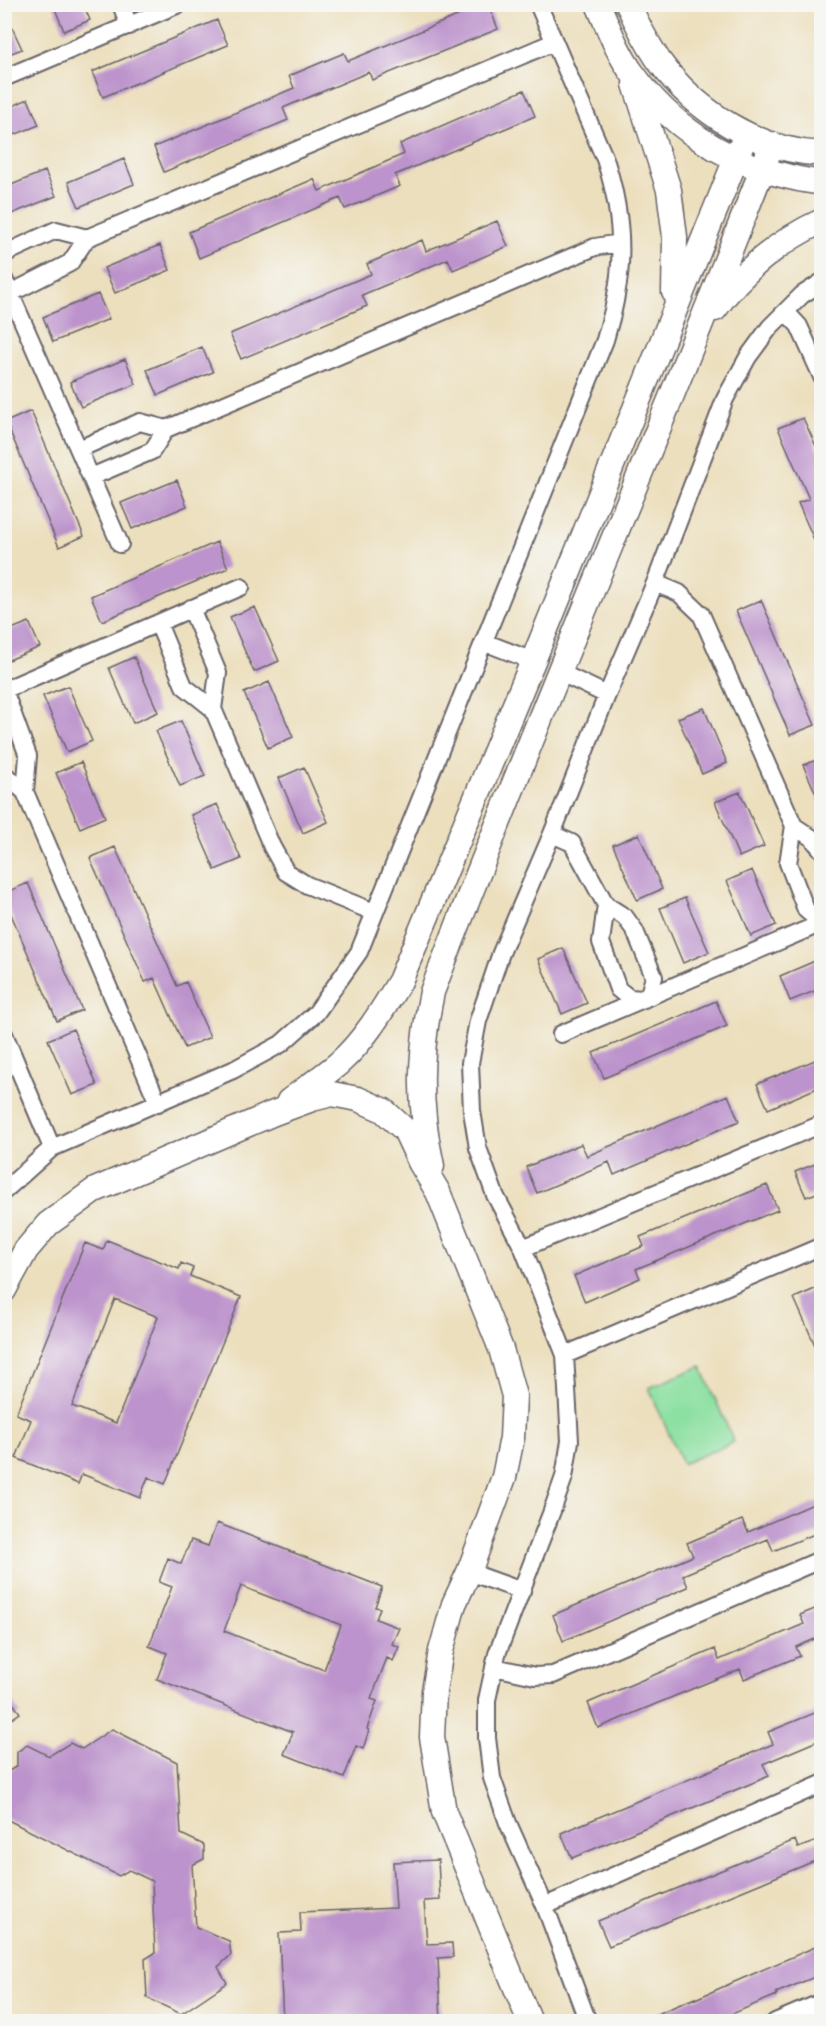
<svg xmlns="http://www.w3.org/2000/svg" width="826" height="2026" font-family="'Gentium Book Plus',serif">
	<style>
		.green { fill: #8ce0a1; stroke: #57816e; stroke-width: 1.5 }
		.building { fill: #bc93cc; fill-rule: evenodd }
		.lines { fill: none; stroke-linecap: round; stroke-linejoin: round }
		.minor-casing { stroke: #696468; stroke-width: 20 }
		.secondary-casing { stroke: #696468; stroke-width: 27 }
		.minor { stroke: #fff; stroke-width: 16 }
		.secondary { stroke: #fff; stroke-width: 24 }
	</style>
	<rect width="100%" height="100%" fill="#f6f6f2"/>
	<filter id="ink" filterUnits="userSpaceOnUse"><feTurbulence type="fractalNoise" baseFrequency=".0167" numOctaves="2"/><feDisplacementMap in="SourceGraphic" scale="12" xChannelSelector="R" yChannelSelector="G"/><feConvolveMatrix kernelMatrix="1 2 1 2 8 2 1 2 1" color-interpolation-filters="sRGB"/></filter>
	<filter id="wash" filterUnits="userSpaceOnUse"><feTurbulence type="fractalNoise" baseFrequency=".008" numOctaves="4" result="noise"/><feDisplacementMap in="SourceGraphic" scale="24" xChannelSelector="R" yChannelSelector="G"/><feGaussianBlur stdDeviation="1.35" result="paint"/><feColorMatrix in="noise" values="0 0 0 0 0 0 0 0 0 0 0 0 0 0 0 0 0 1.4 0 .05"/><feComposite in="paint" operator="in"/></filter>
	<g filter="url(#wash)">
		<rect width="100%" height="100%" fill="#ecdfbd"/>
		<path class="green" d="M701,1366L734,1442L682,1464L649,1388Z"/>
		<g id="blocks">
			<path class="building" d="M53,4H83L90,20L64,31Z
				M486,4H488L498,29L372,80L369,72L283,108L288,120L164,172L154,147L294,88L289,76L344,53L348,61Z
				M4,10L22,49L4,56Z
				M217,20L228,45L103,97L92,72Z
				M524,90L535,116L395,175L400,186L345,209L340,198L199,258L189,232L314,179L319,191L404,154L400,144Z
				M28,99L39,125L4,139V110Z
				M124,159L134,184L79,207L68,182Z
				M45,171L56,196L4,217V188Z
				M497,221L508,246L453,270L448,259L362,295L367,306L241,359L230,334L371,274L367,264L422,240L426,251Z
				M160,245L170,270L115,293L104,268Z
				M98,294L109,319L53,342L43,317Z
				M202,347L213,372L158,395L147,370Z
				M125,359L136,384L81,407L70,382Z
				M31,411L84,536L59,547L6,422Z
				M803,418L822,459V558L798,503L809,499L778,428Z
				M177,480L187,506L132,529L121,503Z
				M217,542L228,568L102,621L91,596Z
				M761,600L815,725L790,735L736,611Z
				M255,607L279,661L254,672L230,617Z
				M29,622L40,647L4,662V632Z
				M134,657L158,712L133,723L109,668Z
				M269,682L293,737L268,748L244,693Z
				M68,686L92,741L67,752L43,696Z
				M704,708L727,763L702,774L678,718Z
				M181,721L205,776L180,786L156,731Z
				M822,758V807L803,765Z
				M81,762L105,817L80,828L56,773Z
				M304,767L328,822L303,833L279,778Z
				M740,792L764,846L739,857L715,802Z
				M217,804L241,859L215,870L191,815Z
				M639,834L662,889L637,900L613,845Z
				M115,847L177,986L186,982L210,1037L185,1048L154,978L145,982L90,858Z
				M752,870L776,925L751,936L727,881Z
				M28,883L82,1010L57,1021L4,898V893Z
				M685,898L709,952L683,963L660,908Z
				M563,948L587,1003L562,1014L538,959Z
				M822,958V988L790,1001L780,976Z
				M716,1001L727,1026L604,1078L593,1053Z
				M73,1029L97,1085L72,1095L48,1040Z
				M822,1057V1086L768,1109L757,1084Z
				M728,1095L739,1121L614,1175L609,1162L537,1193L526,1167L581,1144L587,1156Z
				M822,1161V1191L806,1197L795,1172Z
				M767,1185L778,1210L636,1269L640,1278L585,1302L574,1276L644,1246L640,1237Z
				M107,1240L179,1269L181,1263L193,1268L190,1276L241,1297L165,1484L148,1477L140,1498L82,1474L78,1484L16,1458L31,1420L16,1414L85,1243L103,1250ZM115,1299L158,1317L116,1423L72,1406Z
				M822,1286V1361L794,1298Z
				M818,1502L822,1511V1531L773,1551L768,1539L683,1575L688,1587L563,1641L553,1615L693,1556L687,1543L742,1520L748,1532Z
				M217,1523L382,1587L375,1607L380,1608L376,1619L399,1628L392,1644L399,1647L393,1661L387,1658L371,1699L377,1701L367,1729L369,1730L363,1749L356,1746L344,1778L284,1754L293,1732L157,1679L167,1653L149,1646L172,1587L159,1582L168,1558L181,1564L191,1540L208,1546ZM241,1586L341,1625L324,1670L224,1631Z
				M822,1606V1636L796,1647L800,1656L744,1679L740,1669L598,1728L588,1703L715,1649L719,1660L804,1624L800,1615Z
				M4,1691L20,1713L4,1724Z
				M822,1710V1739L763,1764L769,1776L572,1858L561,1833L773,1744L768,1732Z
				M112,1729L177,1762L181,1834L204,1845V1859L192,1865L196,1927L229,1941L231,1955L218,1967L227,1983L181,2014L147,1998L145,1959L155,1953L152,1881L129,1870L119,1876L4,1818V1774L17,1766V1752L27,1745L49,1756L70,1743L82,1749Z
				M822,1839V1858L609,1946L598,1921L795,1840L798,1848Z
				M438,1860L440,1900L424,1901L427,1944L452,1943L453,1957L438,1958L441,2022H283L279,1933L301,1932L300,1912L396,1908L393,1862Z
				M822,1944V1974L776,1993L777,1995L713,2022H638L695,1998V1999Z"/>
		</g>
	</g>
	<g filter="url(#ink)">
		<use href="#blocks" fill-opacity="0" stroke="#696468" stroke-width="1.5"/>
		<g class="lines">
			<g class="minor-casing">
				<path id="minor" d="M121,4L129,26
					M4,78L179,4
					M87,238L554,42
					M4,254L56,230L87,238L70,263L11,293
					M4,279L120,544
					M786,312L799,326L822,377
					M166,429L595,247L620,243
					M79,449L140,422L166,429L152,451L91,477
					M655,583L679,593L701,614L794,826L812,838L822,850
					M158,623L184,686L213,709L218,673L191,608
					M484,642L533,661
					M559,672L607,695
					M213,709L272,847L286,872L307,885L374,912
					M4,774L25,792L28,756L4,690L241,587
					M25,792L158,1103
					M794,826L788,863L806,910L817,919H822
					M552,834L572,843L606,905L625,917L635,931L654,977L650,991L644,999L629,998L618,989L601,942L606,905
					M4,1034L52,1148
					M561,1034L822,923
					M4,1191L52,1148L233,1070L281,1044L316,1013L359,952L605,340C609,325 614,310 616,295C625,250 619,202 605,159L538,4
					M523,1248L822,1124
					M565,1355L822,1246
					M469,1572L522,1591
					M494,1667L535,1676L553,1675L822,1559
					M545,1906L822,1784
					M588,2022L545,1906L508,1823L492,1778L487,1738V1700L497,1654L552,1511L564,1477L570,1441L565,1355L523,1248L495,1195L478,1148L472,1111L470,1063L478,1021L501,953L552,834L607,695L655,583L725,399L748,357L770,327L802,295L822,282
					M775,2022L822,2002"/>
			</g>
			<g class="secondary-casing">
				<path id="secondary" d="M598,4C608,27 618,54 633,74C669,125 725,162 786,176C798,179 809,182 822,182
					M628,4C637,24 647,43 659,61C696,112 758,151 822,154
					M635,84L669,190L675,237L674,292
					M715,309C741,272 780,240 822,221
					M289,1101C305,1089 322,1077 338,1064C364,1041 382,1011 400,981L533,661L746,134
					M432,1166C418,1103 419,1055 432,992C541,707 662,428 772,144
					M4,1290L26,1250L48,1224L95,1190L274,1113L312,1099L332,1094L358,1099L383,1110L405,1130L420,1162L438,1192L501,1349L514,1396L512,1438L504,1477L469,1572L454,1604L441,1651L434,1691L432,1737L444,1812L530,2022"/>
			</g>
			<use href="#minor" class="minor"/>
			<use href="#secondary" class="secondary"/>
		</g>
	</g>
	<rect width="826" height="2026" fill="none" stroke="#f6f6f2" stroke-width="24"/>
</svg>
